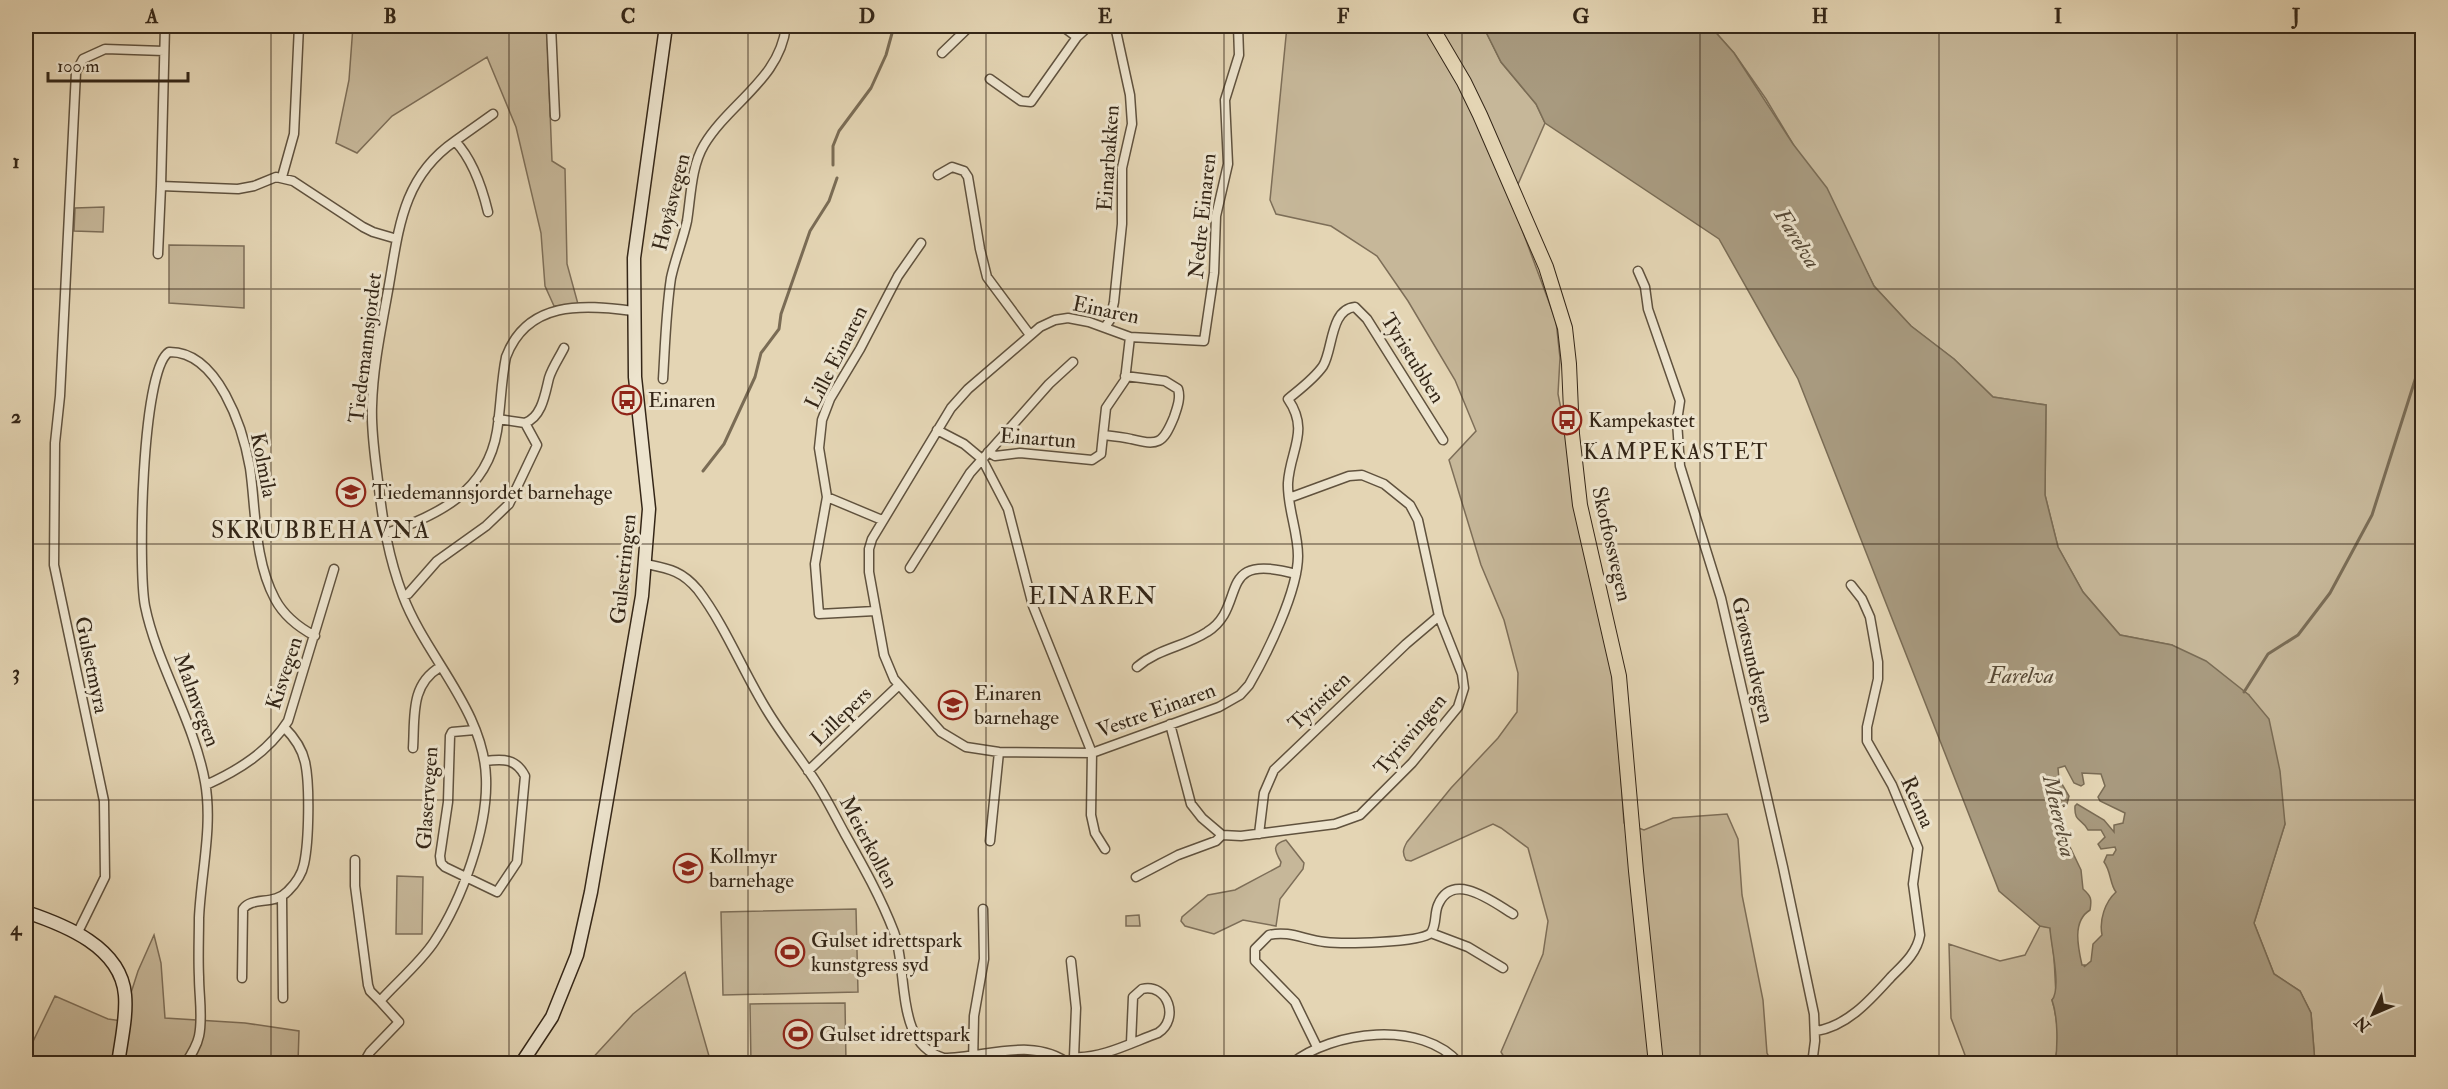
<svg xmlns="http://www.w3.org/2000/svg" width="2448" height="1089" font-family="'IM FELL Double Pica',serif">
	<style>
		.green { fill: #c6b799; stroke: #7d6e58; stroke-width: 1.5 }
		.water { fill: #a89a7f; stroke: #7a6c55; stroke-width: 1.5; fill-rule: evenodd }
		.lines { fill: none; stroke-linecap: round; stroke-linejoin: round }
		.stream { stroke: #7a6c55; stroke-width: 3 }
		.street-casing { stroke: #60523e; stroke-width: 11 }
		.secondary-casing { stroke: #342617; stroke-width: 15 }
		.primary-casing { stroke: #342617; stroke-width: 16 }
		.street { stroke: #ede4ce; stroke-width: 8 }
		.secondary { stroke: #ede4ce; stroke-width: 12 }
		.primary { stroke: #e4d5b4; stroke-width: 14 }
		.grid { fill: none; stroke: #342617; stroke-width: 1.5; stroke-opacity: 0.55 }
		.labels { text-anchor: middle; stroke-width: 6; stroke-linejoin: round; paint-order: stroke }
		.street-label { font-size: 21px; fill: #342617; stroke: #ede4ce }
		.poi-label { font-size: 21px; fill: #342617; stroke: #ede4ce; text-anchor: start }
		.water-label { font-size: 22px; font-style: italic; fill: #574936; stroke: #ede4ce }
		.neighbourhood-label { font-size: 22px; letter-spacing: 1.5px; fill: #342617; stroke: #ede4ce }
		.quarter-label { font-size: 24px; letter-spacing: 1.5px; fill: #342617; stroke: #ede4ce }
		.neatline { fill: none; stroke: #342617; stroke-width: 2 }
		.grid-label { font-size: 20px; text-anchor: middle; font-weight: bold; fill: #342617 }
	</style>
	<rect width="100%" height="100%" fill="#e4d5b4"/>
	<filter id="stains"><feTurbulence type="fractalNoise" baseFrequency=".00333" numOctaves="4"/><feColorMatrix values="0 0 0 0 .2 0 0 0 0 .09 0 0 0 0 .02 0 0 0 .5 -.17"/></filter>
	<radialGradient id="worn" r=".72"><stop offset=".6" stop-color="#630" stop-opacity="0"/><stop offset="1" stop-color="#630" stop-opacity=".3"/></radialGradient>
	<path class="green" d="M353,26H541L544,28L547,35L552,161L565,169L567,264L578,304L554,306L545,286L541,233L516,127L487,57L392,116L357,153L336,143L349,80Z
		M1287,26H1483L1501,62L1536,104L1545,123L1511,200L1556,321L1560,358L1558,394L1610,656L1617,719L1624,823L1644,830L1673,818L1727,814L1738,839L1742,895L1763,1000L1767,1053L1772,1063L1508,1064L1501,1052L1543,954L1548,921L1528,848L1501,828L1493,824L1411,861L1406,860C1402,853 1403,849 1407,842L1451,788L1498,738L1517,712L1518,673L1504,620L1481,565L1449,460L1476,431L1455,380L1408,301L1377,256L1331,226L1276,214L1270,200Z
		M1710,26H2422V1063H2315L2311,1013L2300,991L2274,974L2254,923L2285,824L2249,695L2172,645L2120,635L2083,592L2058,547L2045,495L2046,405L1993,397L1954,359L1911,326L1874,286L1850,239L1766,99L1734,53Z
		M104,207L103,232L74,231L75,208Z
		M169,245L244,246V308L169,303Z
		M1286,840L1304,863L1303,869L1280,899L1276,926L1243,920L1214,934L1185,926L1181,921L1182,917L1208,895L1235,890L1280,866L1281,862C1274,850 1272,844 1286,840Z
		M397,876L423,877L422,934H396Z
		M856,909L858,992L723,995L721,912Z
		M1139,915L1140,926H1126V916Z
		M2040,926L2050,927L2054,957L2056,996L2052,1000C2058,1019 2059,1044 2055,1063H1968L1951,1018L1949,944L2000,961L2025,955Z
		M154,935L161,963L165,1018L245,1023L299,1031L298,1063L26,1064V1056L55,996L108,1019L122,1021L138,971Z
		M685,972L711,1063H588L633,1014Z
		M845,1003L846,1063H751L750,1004Z"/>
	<path class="water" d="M1483,26H1710L1734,53L1793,144L1827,188L1874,286L1911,326L1954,359L1993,397L2046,405L2045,495L2058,547L2083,592L2120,635L2172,645L2206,661L2249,695L2269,719L2280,771L2285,824L2254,923L2274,974L2300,991L2311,1013L2315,1063H2055C2058,1046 2058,1017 2052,1000C2062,988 2050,941 2050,928L2040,926L1999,891L1798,379L1719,239L1545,123L1536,104L1501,62ZM2065,766L2074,783L2081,786L2084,784L2082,773L2101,774L2105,786L2098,797L2100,801L2125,813L2123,823L2114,825V832L2104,820L2077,804L2075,806C2074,823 2082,818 2088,830H2101L2105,837L2098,844L2101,849L2115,847L2116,850L2113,855H2107L2104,862C2111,871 2110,885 2116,892C2105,902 2099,920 2102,935L2093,944L2091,961L2084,967L2085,965H2082C2078,947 2072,921 2090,910C2092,899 2091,896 2083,889L2081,870L2068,843L2057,828V806L2067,804L2069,796L2059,779L2058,768Z"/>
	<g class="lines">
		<path class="stream" d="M833,165V146L839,131L871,88L886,55L894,26
			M703,471L724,444L755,377L761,353L779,329L781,314L810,231L829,201L837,178
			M2244,692L2268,654L2298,635L2330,593L2372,515L2422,358"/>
		<g class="street-casing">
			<path id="street" d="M165,26L161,186L238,189L254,186L276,177L293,181L363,227L373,232L397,239
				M551,26L555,116
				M1062,26L1077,37
				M1238,26L1239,55L1225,100L1228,164L1216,216L1214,273L1204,341L1130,337L1089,322L1068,318L1055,320L1040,327L968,389L951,408L872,539L869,549V572L884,655L894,679L941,732L966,747L999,752L1092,753L1219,707L1240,695L1249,685C1267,654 1298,591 1298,556C1298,531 1287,507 1288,483C1290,450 1310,431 1288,399C1300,389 1314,379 1323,366C1333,350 1330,309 1355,307L1367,319L1443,440
				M942,53L970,26
				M990,79L1021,101L1031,102L1077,37L1089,26
				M455,141L493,114
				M938,175L952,167L964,171L968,177L980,249L987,277L1030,335
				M282,177L294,134L299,26
				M158,254L161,186
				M1638,271L1645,287L1648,309L1680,401L1677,421L1680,466L1721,598L1783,867L1814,1014L1815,1041L1812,1064
				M1105,327L1110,320L1114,302L1122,224V168L1132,124L1130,95L1115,26
				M1125,376L1165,381L1178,389C1181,398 1177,408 1174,417C1163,444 1158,446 1131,439C1122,437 1112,436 1103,435L1106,408L1125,380L1130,337
				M663,379C665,346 666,311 671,278C675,259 683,240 687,221C691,196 691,167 704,145C730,102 780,79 786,26
				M498,419L525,423
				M937,430L964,444L982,459L1008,509L1033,606L1092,753L1091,815L1095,833L1105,849
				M988,452L995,456L1020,453L1092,460L1101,454L1103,435
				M827,497L882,520
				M384,534C437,516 487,492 497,431C501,406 501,381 506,357C527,301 582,304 633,311
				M646,564C670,569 682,571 698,590C726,627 743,672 768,712C782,735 799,756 814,779C826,797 835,816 845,834C863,866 881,898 894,932C909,973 894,1044 944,1058C984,1058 1034,1036 1069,1064
				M910,568L970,473L1049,384L1073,362
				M403,596L408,594L437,561L486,526L509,504L537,445L525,423C542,417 545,394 549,378C552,368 559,358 564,348
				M875,611L819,614L815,564L827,497L819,448L822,420L830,399L860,349L898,276L921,243
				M1137,667C1159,648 1184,647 1207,632C1249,606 1213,551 1296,574
				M1170,724L1191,804L1202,818L1222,835L1241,836L1335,824L1360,815L1412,763L1458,707L1464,688L1462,674L1439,616L1418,520L1410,505L1384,484L1362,475L1349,476L1289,498
				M475,730L452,732L450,736L448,802L440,856L441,863L445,867L497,892L517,862L525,776C516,758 503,759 485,761
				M413,748C415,716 410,685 440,667
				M808,771L898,686
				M206,785C239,770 268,752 288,721L334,569
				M1259,834L1264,793L1274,770L1406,644L1439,616
				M990,841L999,752
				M355,860V886L368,985L370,991L380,1001
				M1136,877L1178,855L1216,841L1222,835
				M282,897L283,998
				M1431,933C1437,924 1434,914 1438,905C1453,870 1493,902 1513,914
				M77,934L105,877L104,801L54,565L55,443L60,396L76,72L83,59L105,49L164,51
				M1071,961L1076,1008L1074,1057
				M242,978L243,909C252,896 274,906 288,891C295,884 302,874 304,864C309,841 310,784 305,762C302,748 294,737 284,727
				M1816,1031C1848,1026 1871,999 1891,977C1903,965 1917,953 1920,935L1913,884L1918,848L1892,785L1867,741V727L1878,679V662L1870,617L1862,599L1851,585
				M1317,1047L1295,1002L1255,961V949L1269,935C1289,930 1305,940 1325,942C1343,944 1419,943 1431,933L1468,947L1503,968
				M185,1064C191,1055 197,1046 199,1036C203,1017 199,996 199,977C198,957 199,937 199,918C201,873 213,826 205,782C194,721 157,665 145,606C138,570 141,370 169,352C218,351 243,428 250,468C256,510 254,560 275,599C284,616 298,627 315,636
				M363,1064L370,1052L399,1022L380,1001C397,982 420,963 434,942C462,900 488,828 486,778C484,710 426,657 403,596C388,556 383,523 378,481C375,456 371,432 372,406C373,366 382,325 389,285C399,227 403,177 455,141C473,160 482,187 488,212
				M973,1064L974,1016L984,959L983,909
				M1070,1064L1074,1057C1101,1059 1133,1042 1158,1033C1180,1019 1168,983 1142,989L1133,997L1131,1043
				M1291,1064C1332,1031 1422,1019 1460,1064"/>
		</g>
		<g class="secondary-casing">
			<path id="secondary" d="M26,912C65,925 121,947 125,995C127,1017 121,1041 118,1064
				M521,1064L552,1017L577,955L591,892L642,596L649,509L635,377L634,258L666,26"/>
		</g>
		<g class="primary-casing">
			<path id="primary" d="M1431,26L1464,82L1480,115L1546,267L1565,328L1569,364L1572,434L1580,505L1619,676L1636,871L1656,1064"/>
		</g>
		<use href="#street" class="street"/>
		<use href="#secondary" class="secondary"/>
		<use href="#primary" class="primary"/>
	</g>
	<path class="grid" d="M271,26V1064M509,26V1064M748,26V1064M986,26V1064M1224,26V1064M1462,26V1064M1700,26V1064M1939,26V1064M2177,26V1064M26,289H2422M26,544H2422M26,800H2422"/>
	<defs>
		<g id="bus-ring" transform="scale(1.5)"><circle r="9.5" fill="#ede4ce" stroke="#8f2418" stroke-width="1.5"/><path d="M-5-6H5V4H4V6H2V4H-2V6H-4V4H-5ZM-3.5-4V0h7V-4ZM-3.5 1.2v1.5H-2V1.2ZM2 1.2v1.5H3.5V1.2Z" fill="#8f2418"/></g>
		<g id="school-ring" transform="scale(1.5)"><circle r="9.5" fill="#ede4ce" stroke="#8f2418" stroke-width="1.5"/><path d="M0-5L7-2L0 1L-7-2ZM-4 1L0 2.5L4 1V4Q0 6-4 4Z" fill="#8f2418"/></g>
		<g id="stadium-ring" transform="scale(1.5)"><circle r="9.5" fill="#ede4ce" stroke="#8f2418" stroke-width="1.5"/><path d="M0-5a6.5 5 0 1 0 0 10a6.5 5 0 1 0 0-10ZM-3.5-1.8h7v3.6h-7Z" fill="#8f2418"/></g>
	</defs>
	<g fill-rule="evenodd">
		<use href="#bus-ring" x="627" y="400"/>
		<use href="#bus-ring" x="1567" y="420"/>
		<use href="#school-ring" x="351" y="492"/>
		<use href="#school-ring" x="953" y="705"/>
		<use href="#school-ring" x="688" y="868"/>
		<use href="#stadium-ring" x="790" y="952"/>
		<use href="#stadium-ring" x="798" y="1034"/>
	</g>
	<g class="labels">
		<g class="street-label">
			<text transform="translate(1108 158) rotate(-86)" y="7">Einarbakken</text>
			<text transform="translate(671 202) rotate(-76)" y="7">Høyåsvegen</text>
			<text transform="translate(1202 216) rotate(-84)" y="7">Nedre Einaren</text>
			<text transform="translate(1106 310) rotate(12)" y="7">Einaren</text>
			<text transform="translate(365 348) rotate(-83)" y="7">Tiedemannsjordet</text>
			<text transform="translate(836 357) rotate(-63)" y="7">Lille Einaren</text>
			<text transform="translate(1413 358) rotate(58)" y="7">Tyristubben</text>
			<text transform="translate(1038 438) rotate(4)" y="7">Einartun</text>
			<text transform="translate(264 465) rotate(79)" y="7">Kolmila</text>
			<text transform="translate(1612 544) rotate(77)" y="7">Skotfossvegen</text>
			<text transform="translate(623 569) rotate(-84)" y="7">Gulsetringen</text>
			<text transform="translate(1753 660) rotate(77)" y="7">Grøtsundvegen</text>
			<text transform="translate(92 665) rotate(78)" y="7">Gulsetmyra</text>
			<text transform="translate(284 673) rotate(-72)" y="7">Kisvegen</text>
			<text transform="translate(197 700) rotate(70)" y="7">Malmvegen</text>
			<text transform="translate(1319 701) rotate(-43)" y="7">Tyristien</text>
			<text transform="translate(1156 710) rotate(-20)" y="7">Vestre Einaren</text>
			<text transform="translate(841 716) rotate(-44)" y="7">Lillepers</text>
			<text transform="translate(1410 734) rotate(-50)" y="7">Tyrisvingen</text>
			<text transform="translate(427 798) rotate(-86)" y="7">Glaservegen</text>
			<text transform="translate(1918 802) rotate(66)" y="7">Renna</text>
			<text transform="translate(869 842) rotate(62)" y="7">Meierkollen</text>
		</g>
		<g class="poi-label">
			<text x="648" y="407">Einaren</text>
			<text x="1588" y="427">Kampekastet</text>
			<text x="372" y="499">Tiedemannsjordet barnehage</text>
			<text x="974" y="700">Einaren<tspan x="974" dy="24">barnehage</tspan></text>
			<text x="709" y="863">Kollmyr<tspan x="709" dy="24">barnehage</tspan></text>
			<text x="811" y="947">Gulset idrettspark<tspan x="811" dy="24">kunstgress syd</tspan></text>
			<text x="819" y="1041">Gulset idrettspark</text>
		</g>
		<g class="water-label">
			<text transform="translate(1798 238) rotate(58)" y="8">Farelva</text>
			<text x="2021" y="683">Farelva</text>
			<text transform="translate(2060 816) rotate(77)" y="8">Meierelva</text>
		</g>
		<g class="neighbourhood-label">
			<text x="1676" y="459">KAMPEKASTET</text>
		</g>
		<g class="quarter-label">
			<text x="321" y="538">SKRUBBEHAVNA</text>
			<text x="1093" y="604">EINAREN</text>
		</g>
	</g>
	<rect width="2448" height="1089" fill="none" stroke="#e4d5b4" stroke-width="66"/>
	<g transform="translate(2373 1014) rotate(226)" stroke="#ede4ce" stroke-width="4.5" paint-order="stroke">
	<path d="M0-4.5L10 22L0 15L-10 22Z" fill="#342617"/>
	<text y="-9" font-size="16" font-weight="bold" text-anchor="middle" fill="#342617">N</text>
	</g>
	<path d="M48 72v9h140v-9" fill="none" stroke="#342617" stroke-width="3"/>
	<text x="57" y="72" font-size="18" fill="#342617" stroke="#ede4ce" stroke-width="4.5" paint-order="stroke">100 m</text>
	<rect x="33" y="33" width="2382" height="1023" class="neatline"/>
	<g class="grid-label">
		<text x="152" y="23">A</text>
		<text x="390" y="23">B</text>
		<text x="628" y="23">C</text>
		<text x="867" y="23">D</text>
		<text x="1105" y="23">E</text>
		<text x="1343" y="23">F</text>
		<text x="1581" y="23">G</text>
		<text x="1820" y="23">H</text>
		<text x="2058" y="23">I</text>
		<text x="2296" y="23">J</text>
		<text x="16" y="168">1</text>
		<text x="16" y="423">2</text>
		<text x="16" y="679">3</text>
		<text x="16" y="935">4</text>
	</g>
	<rect width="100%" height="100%" filter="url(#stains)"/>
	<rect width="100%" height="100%" fill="url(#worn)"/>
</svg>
